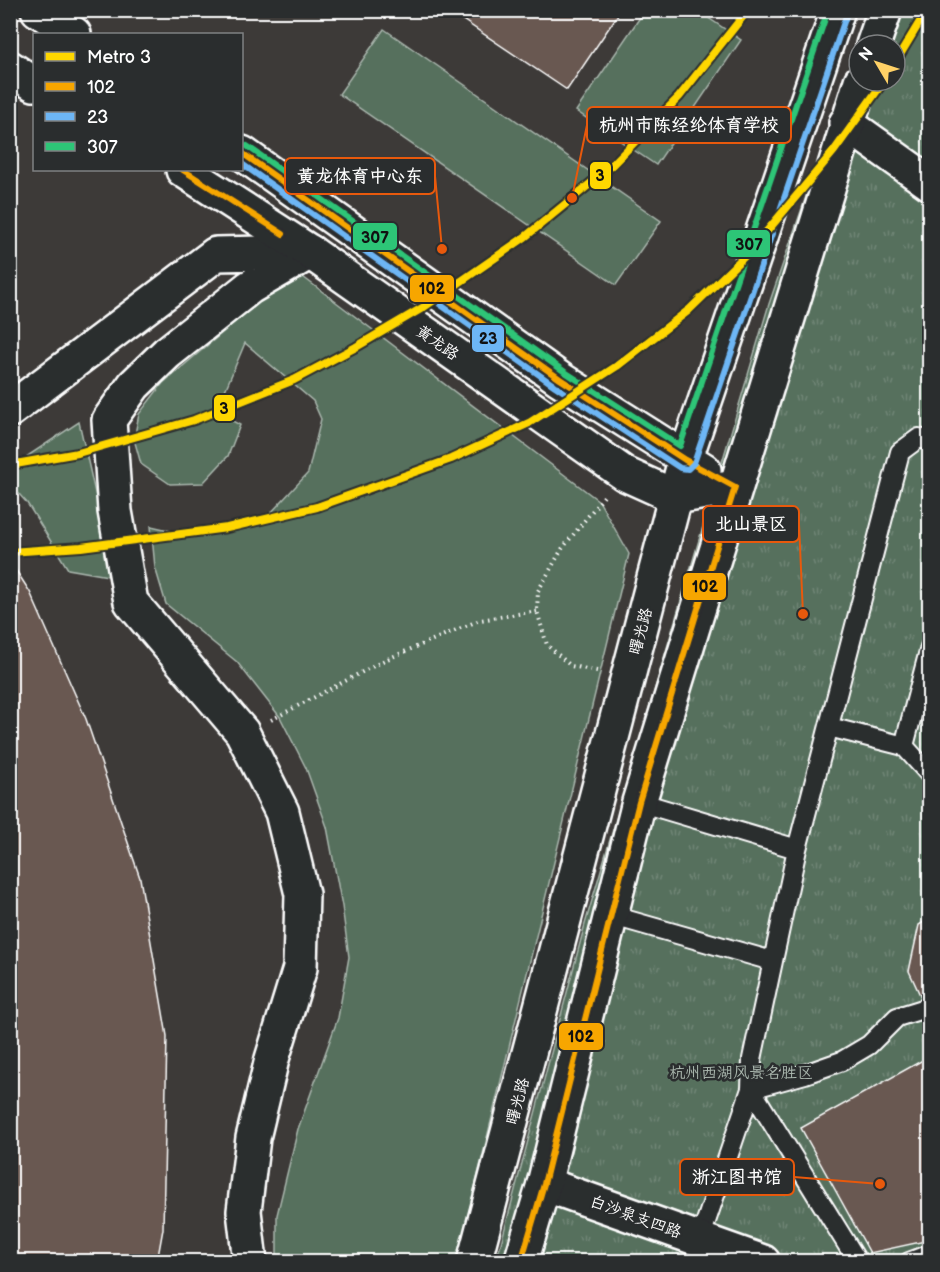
<svg xmlns="http://www.w3.org/2000/svg" width="940" height="1272" font-family="'Balsamiq Sans','LXGW WenKai TC',sans-serif">
	<style>
		.grass { fill: #566f5d; stroke: #aab7ae; stroke-width: 1.5 }
		.park { fill: url(#park-tufts); stroke: #aab7ae; stroke-width: 1.5; fill-rule: evenodd }
		.building { fill: #695851; stroke: #fff; stroke-width: 1.5 }
		.lines { fill: none; stroke-linecap: round; stroke-linejoin: round }
		.service-casing { stroke: #fff; stroke-width: 22 }
		.minor-casing { stroke: #fff; stroke-width: 38 }
		.secondary-casing { stroke: #fff; stroke-width: 38 }
		.path { stroke: #fff; stroke-width: 4; stroke-dasharray: 1.5 4.5; stroke-linecap: butt }
		.service { stroke: #2a2d2e; stroke-width: 18 }
		.minor { stroke: #2a2d2e; stroke-width: 33 }
		.secondary { stroke: #2a2d2e; stroke-width: 33 }
		.bus-1-casing { stroke: #2a2d2e; stroke-width: 10 }
		.bus-2-casing { stroke: #2a2d2e; stroke-width: 10 }
		.bus-3-casing { stroke: #2a2d2e; stroke-width: 10 }
		.bus-1 { stroke: #f7a600; stroke-width: 6 }
		.bus-2 { stroke: #6db6f5; stroke-width: 6 }
		.bus-3 { stroke: #2dc577; stroke-width: 6 }
		.metro-1-casing { stroke: #2a2d2e; stroke-width: 12 }
		.metro-1 { stroke: #ffd700; stroke-width: 8 }
		.labels { text-anchor: middle; stroke-width: 5; stroke-linejoin: round; paint-order: stroke }
		.street-label { font-size: 16px; fill: #fff; stroke: #2a2d2e }
		.park-label { font-size: 16px; fill: #aab7ae; stroke: #2a2d2e }
		.leader { fill: none; stroke: #e8590c; stroke-width: 2 }
		.callout-dot { fill: #e8590c; stroke: #2a2d2e; stroke-width: 2 }
		.callout { fill: #2a2d2e; stroke: #e8590c; stroke-width: 2 }
		.callout-label { font-size: 18px; text-anchor: middle; font-weight: bold; fill: #fff }
		.line-badge { stroke: #2a2d2e; stroke-width: 2 }
		.pale-badge-label { font-size: 16px; text-anchor: middle; font-weight: bold; fill: #111 }
	</style>
	<defs>
		<pattern id="park-tufts" width="24" height="20" patternUnits="userSpaceOnUse" patternTransform="scale(1.5)"><rect width="24" height="20" fill="#566f5d"/><path d="M3 7l-1-3M5 7V3M7 7l1-3M15 17l-1-3M17 17v-4M19 17l1-3" fill="none" stroke="#6f8575"/></pattern>
	</defs>
	<rect width="100%" height="100%" fill="#3d3a38"/>
	<filter id="ink" filterUnits="userSpaceOnUse"><feTurbulence type="fractalNoise" baseFrequency=".0167" numOctaves="2"/><feDisplacementMap in="SourceGraphic" scale="12" xChannelSelector="R" yChannelSelector="G"/><feConvolveMatrix kernelMatrix="1 2 1 2 8 2 1 2 1" color-interpolation-filters="sRGB"/></filter>
	<g filter="url(#ink)">
		<path class="grass" d="M645,10L698,11L741,40L656,165L576,111Z
			M384,29L661,221L616,285L339,94Z
			M295,271L599,501L629,554L457,1261H277V1215L298,1129L338,1018L349,957L342,906L327,827L306,768L280,717L237,662L166,604L155,567L151,526L186,534L228,532L268,516L308,473L321,419L313,401L245,343L216,412L240,425L228,456L203,483L170,484L141,464L134,439L139,414L163,383Z
			M79,422L114,577L68,569L27,503L11,485V467Z"/>
		<path class="park" d="M870,11H929V1261L496,1262L585,924L769,304ZM859,45H895V81H859Z"/>
		<path class="building" d="M448,10H621L567,90Z
			M10,561L30,592L86,719L140,878L167,1036L163,1229L157,1262H10Z
			M930,918V1009L926,1008L909,971L919,925Z
			M930,1056V1240L870,1253L801,1128Z"/>
		<g class="lines">
			<g class="service-casing">
				<path id="service" d="M829,727L904,746L930,647
					M904,746L930,775
					M639,802L797,849
					M610,915L772,961
					M700,1239L751,1089L805,1074L842,1061L869,1045L897,1017L926,1008
					M860,1262L856,1259L751,1089L752,1059L797,849L900,452L919,438L930,441
					M909,1262L930,1254"/>
			</g>
			<g class="minor-casing">
				<path id="minor" d="M846,123L930,183
					M10,410L216,254L307,252
					M544,1184L763,1262
					M250,1262L244,1211L253,1138L272,1059L300,968L302,894L282,812L242,732L131,602L115,511L109,420L134,385L167,353L250,287L310,252"/>
			</g>
			<g class="secondary-casing">
				<path id="secondary" d="M38,10L74,34
					M873,45L885,10
					M10,68L34,84
					M242,153L560,379L704,470
					M183,170L310,252L625,474L676,497L735,487
					M474,1262L685,460L838,10
					M521,1262L544,1184L639,802L861,81"/>
			</g>
			<path class="path" d="M597,671L571,666L547,645L537,611L538,591L562,549L604,496
				M271,720L385,660L480,620L537,611"/>
			<use href="#service" class="service"/>
			<use href="#minor" class="minor"/>
			<use href="#secondary" class="secondary"/>
			<g class="bus-1-casing">
				<path id="bus-1" d="M242,153L560,379L685,460L735,487L639,802L544,1184L521,1262
					M183,170L283,234"/>
			</g>
			<g class="bus-2-casing">
				<path id="bus-2" d="M242,164L555,386L680,468L688,469L694,463L847,13"/>
			</g>
			<g class="bus-3-casing">
				<path id="bus-3" d="M247,146L565,372L680,446L828,10"/>
			</g>
			<use href="#bus-1" class="bus-1"/>
			<use href="#bus-2" class="bus-2"/>
			<use href="#bus-3" class="bus-3"/>
			<g class="metro-1-casing">
				<path id="metro-1" d="M895,63L927,10
					M10,465L78,453L194,420L294,380L356,347L424,307L525,237L607,170L679,97L748,10
					M10,552L81,547L227,528L317,507L451,459L529,423L617,366L689,310L753,248L834,151L884,81"/>
			</g>
			<use href="#metro-1" class="metro-1"/>
		</g>
	</g>
	<g class="labels">
		<g class="street-label">
			<text transform="translate(438 342) rotate(35)" y="6">黄龙路</text>
			<text transform="translate(640 631) rotate(-75)" y="6">曙光路</text>
			<text transform="translate(517 1101) rotate(-75)" y="6">曙光路</text>
			<text transform="translate(636 1216) rotate(20)" y="6">白沙泉支四路</text>
		</g>
		<g class="park-label">
			<text x="741" y="1078">杭州西湖风景名胜区</text>
		</g>
	</g>
	<path class="leader" d="M572 198L587 125M442 249L435 176M803 614L799 524M880 1184L794 1177"/>
	<g class="callout-dot">
		<circle cx="572" cy="198" r="6"/>
		<circle cx="442" cy="249" r="6"/>
		<circle cx="803" cy="614" r="6"/>
		<circle cx="880" cy="1184" r="6"/>
	</g>
	<g class="callout">
		<rect x="587" y="107" width="204" height="36" rx="6"/>
		<rect x="285" y="158" width="150" height="36" rx="6"/>
		<rect x="703" y="506" width="96" height="36" rx="6"/>
		<rect x="680" y="1159" width="114" height="36" rx="6"/>
	</g>
	<g class="callout-label">
		<text x="689" y="131">杭州市陈经纶体育学校</text>
		<text x="360" y="182">黄龙体育中心东</text>
		<text x="751" y="530">北山景区</text>
		<text x="737" y="1183">浙江图书馆</text>
	</g>
	<g class="line-badge">
		<rect x="589" y="161" width="23" height="29" rx="6" fill="#ffd700"/>
		<rect x="352" y="222" width="46" height="29" rx="6" fill="#2dc577"/>
		<rect x="726" y="229" width="45" height="29" rx="6" fill="#2dc577"/>
		<rect x="409" y="274" width="46" height="29" rx="6" fill="#f7a600"/>
		<rect x="471" y="324" width="34" height="29" rx="6" fill="#6db6f5"/>
		<rect x="213" y="394" width="23" height="28" rx="6" fill="#ffd700"/>
		<rect x="682" y="572" width="45" height="29" rx="6" fill="#f7a600"/>
		<rect x="558" y="1022" width="46" height="29" rx="6" fill="#f7a600"/>
	</g>
	<g class="pale-badge-label">
		<text x="600" y="181">3</text>
		<text x="375" y="243">307</text>
		<text x="749" y="250">307</text>
		<text x="432" y="294">102</text>
		<text x="488" y="344">23</text>
		<text x="224" y="414">3</text>
		<text x="705" y="592">102</text>
		<text x="581" y="1042">102</text>
	</g>
	<rect width="940" height="1272" fill="none" stroke="#2a2d2e" stroke-width="36"/>
	<rect x="18" y="18" width="904" height="1236" fill="none" stroke="#fff" stroke-width="2" filter="url(#ink)"/>
	<rect x="33" y="33" width="210" height="138" fill="#2a2d2e" stroke="#7f8182" stroke-width="1.5"/>
	<rect x="45" y="52" width="30" height="9" fill="#ffd700" stroke="#7f8182" stroke-width="1.5"/>
	<text x="87" y="63" font-size="18" fill="#ffffff">Metro 3</text>
	<rect x="45" y="82" width="30" height="9" fill="#f7a600" stroke="#7f8182" stroke-width="1.5"/>
	<text x="87" y="93" font-size="18" fill="#ffffff">102</text>
	<rect x="45" y="112" width="30" height="9" fill="#6db6f5" stroke="#7f8182" stroke-width="1.5"/>
	<text x="87" y="123" font-size="18" fill="#ffffff">23</text>
	<rect x="45" y="142" width="30" height="9" fill="#2dc577" stroke="#7f8182" stroke-width="1.5"/>
	<text x="87" y="153" font-size="18" fill="#ffffff">307</text>
	<g transform="translate(877 63) rotate(309)"><circle r="28" fill="#2a2d2e" stroke="#7f8182" stroke-width="1.5"/>
	<path d="M0-4.5L10 22L0 15L-10 22Z" fill="#ffd166"/>
	<text y="-9" font-size="16" font-weight="bold" text-anchor="middle" fill="#ffffff">N</text>
	</g>
</svg>
